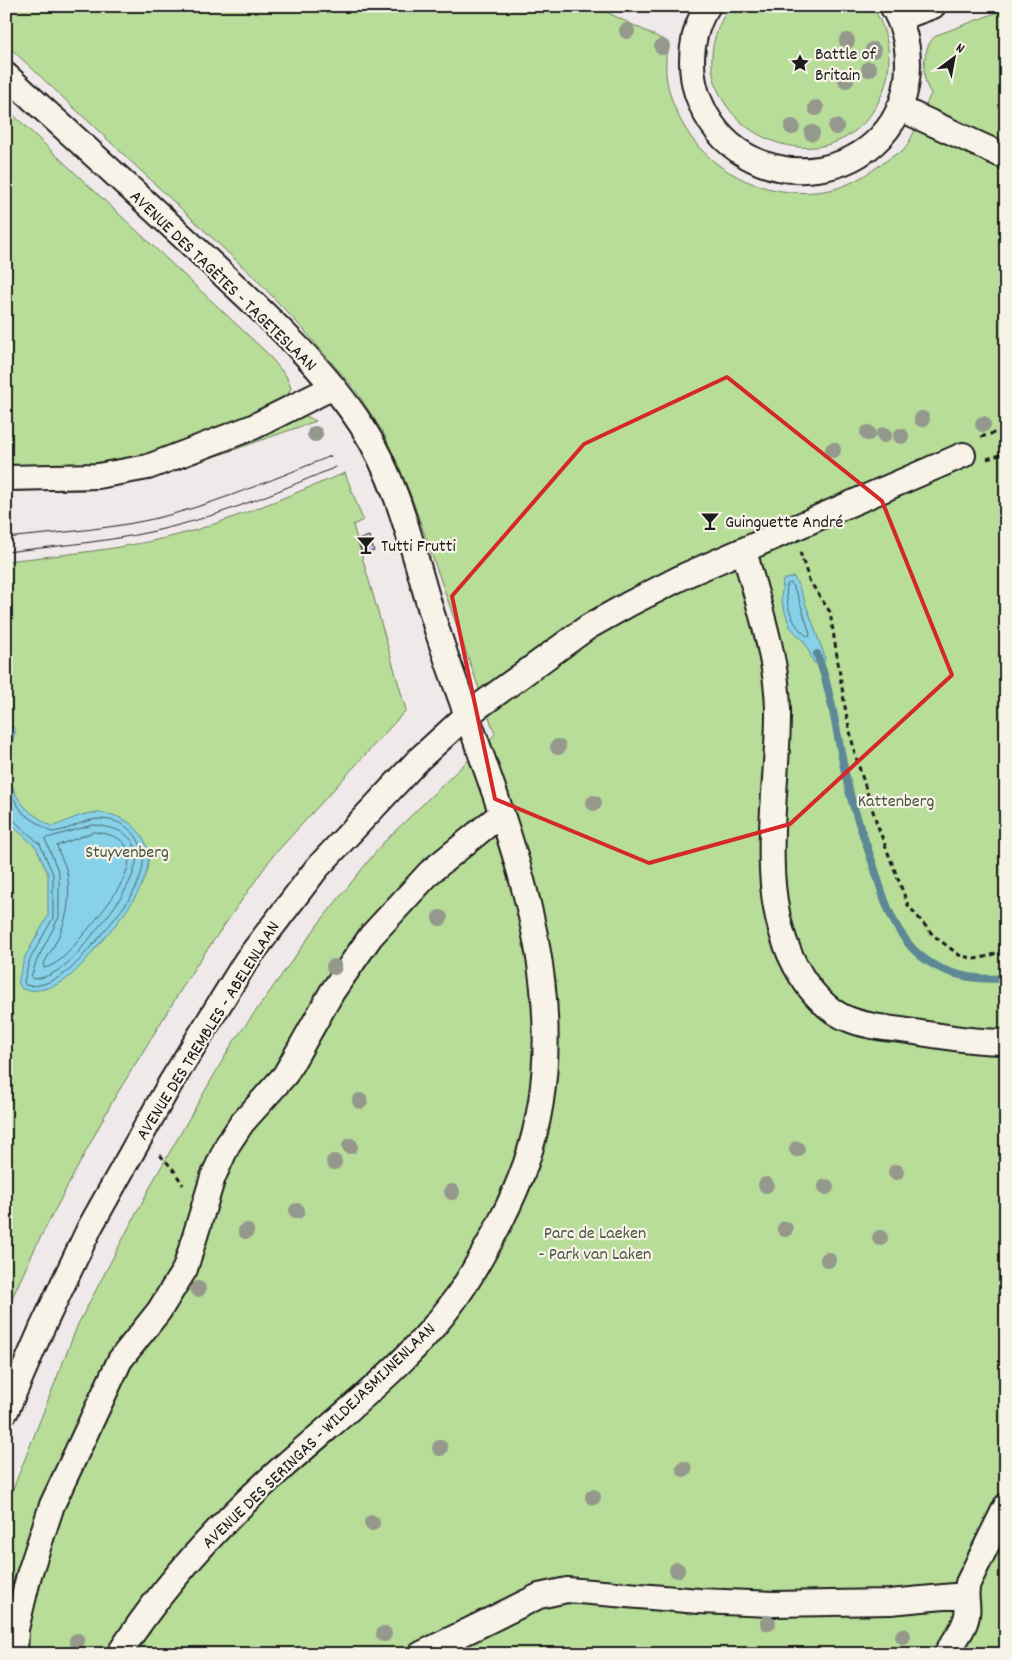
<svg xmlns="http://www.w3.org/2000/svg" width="1012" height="1660" font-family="Dekko,sans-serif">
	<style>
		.green { fill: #b7dd98; stroke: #6a7c5a }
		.water { fill: #88d2e9; stroke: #5d8997 }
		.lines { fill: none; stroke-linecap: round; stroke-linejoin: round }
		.shore { stroke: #47656e; stroke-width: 1 }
		.stream { stroke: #5d8997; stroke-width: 8 }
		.building { fill: #cec2f3; stroke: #1c1c1c }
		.pedestrian-casing { stroke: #1c1c1c; stroke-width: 28 }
		.path { stroke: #1c1c1c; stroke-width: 3; stroke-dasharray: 5 4; stroke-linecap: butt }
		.pedestrian { stroke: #f7f3e8; stroke-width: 24 }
		.tram { stroke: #1c1c1c; stroke-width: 1 }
		.tree { fill: #94988d }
		.marked { fill: none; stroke: #d62828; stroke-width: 4; stroke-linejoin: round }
		.labels { text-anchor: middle; stroke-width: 4.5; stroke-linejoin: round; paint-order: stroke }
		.poi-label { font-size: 18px; fill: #1c1c1c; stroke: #f7f3e8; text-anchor: start }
		.street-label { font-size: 18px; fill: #1c1c1c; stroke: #f7f3e8 }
		.park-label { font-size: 18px; fill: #4a5641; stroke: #f7f3e8 }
	</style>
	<rect width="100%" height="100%" fill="#efe9ea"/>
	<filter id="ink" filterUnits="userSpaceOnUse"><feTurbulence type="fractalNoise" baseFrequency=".02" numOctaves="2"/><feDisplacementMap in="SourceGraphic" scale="10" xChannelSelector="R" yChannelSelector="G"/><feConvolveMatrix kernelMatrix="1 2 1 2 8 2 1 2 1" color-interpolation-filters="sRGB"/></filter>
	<g filter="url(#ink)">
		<path class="green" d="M6,6H594L664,40C668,51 665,63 666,74C668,93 675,111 685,128C714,177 775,201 830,190C856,184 874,169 896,154C898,153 901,153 903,151C909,146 927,103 931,93C920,80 922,44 937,35L1006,9V1654H6V1507L78,1324L156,1176L232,1044L319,923L382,844L495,734L410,493L384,434L356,391L304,330L256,279L6,44Z
			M730,6H872C888,30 894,62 884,89C838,213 654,118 730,6Z
			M6,108L267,353L286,376L291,388L284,402L143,462L6,472Z
			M304,415L316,421L165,474L126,484L87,490L6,491V484L83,483Z
			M345,473L363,520L353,525L406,710L272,857L195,967L112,1102L37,1244L6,1311V561C71,554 136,548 199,529C249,513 297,492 345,473Z"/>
		<path class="water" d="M794,577L802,594L825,657L823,664L814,663L805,643L790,627L781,599L783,580Z
			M6,720L16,730C6,757 5,788 27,809C34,816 44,821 52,827C64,823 79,814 92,813C105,812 121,816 131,824C175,860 124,915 99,944C89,956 78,971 65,980C52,988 36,993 22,989L18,982L25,957L48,916V874L36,847L6,820Z"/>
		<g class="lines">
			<path class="shore" d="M791,583L798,596L810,634L809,637C793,629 784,602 787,585Z
				M6,787L23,813L51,832C72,831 87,815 109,820C121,822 130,828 137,838C159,874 117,915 96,941C85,952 75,968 61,976C51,982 37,988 25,985L24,981L30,959L53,918V874L40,844L11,818L6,817
				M93,825C171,831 126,895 97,929C80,950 62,977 33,979L31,977L36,962L59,917V873L45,839Z
				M94,832C164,838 112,900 89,928C76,942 63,964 44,968L43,965C62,933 73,911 67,872C65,863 59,855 57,846Z"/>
			<path class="stream" d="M817,654C835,701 838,750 851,798C858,822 867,846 875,870C882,893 890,920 905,939C927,971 969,982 1006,978"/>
		</g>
		<path class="building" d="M369,536L374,551L363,555L358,540Z"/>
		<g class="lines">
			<g class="pedestrian-casing">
				<path id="pedestrian" d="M708,6C691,30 688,66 697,94C738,212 908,186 908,64C908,43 903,24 892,6
					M900,18L933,6
					M6,75C75,138 144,200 212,264C265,314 322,365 362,426C402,488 415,563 438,633C493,801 587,983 526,1163C512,1203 492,1239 471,1275C425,1352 349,1408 283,1467C220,1523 165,1582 119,1654
					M899,108L1006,157
					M6,478L98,476L148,467L253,427L333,387
					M744,550C757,601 777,656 778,709C779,800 750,907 808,986C818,999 832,1013 848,1019C867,1027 888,1028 908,1031C940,1036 973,1042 1006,1042
					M6,1411L42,1328L90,1227L170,1084L246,961L317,868L419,759L467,715L588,627L629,604L686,575L963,455
					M15,1654L16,1629L29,1575L52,1505L120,1360L159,1311L185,1269L213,1177L228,1144L242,1123L285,1075L332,992L371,936L430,872L501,814
					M421,1654L539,1596L567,1590L699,1601L773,1604L890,1602L965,1595
					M946,1654C953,1642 965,1629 967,1615C969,1603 964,1597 968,1583L1006,1506"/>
			</g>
			<path class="path" d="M981,437L1006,429
				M987,459L1006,453
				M800,552L809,580L830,612L846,713L855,754L877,824L908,905L933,935L959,955L975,959L990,956L1006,947
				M160,1155L173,1169L183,1185"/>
			<use href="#pedestrian" class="pedestrian"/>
			<path class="tram" d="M6,538C62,532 119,529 173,514C227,499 279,477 331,456
				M6,552C63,545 120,541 175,526C231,512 283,489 336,467"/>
		</g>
		<g class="tree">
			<circle cx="627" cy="31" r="8"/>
			<circle cx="847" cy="41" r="8"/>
			<circle cx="662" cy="47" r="8"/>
			<circle cx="873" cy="50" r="8"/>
			<circle cx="869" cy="69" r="8"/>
			<circle cx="846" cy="80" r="8"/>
			<circle cx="816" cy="108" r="8"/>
			<circle cx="792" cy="127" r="8"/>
			<circle cx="836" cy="127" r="8"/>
			<circle cx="812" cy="133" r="8"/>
			<circle cx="922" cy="419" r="8"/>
			<circle cx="983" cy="424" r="8"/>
			<circle cx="868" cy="433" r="8"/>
			<circle cx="315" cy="434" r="8"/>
			<circle cx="884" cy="435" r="8"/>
			<circle cx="901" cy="436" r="8"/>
			<circle cx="833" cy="450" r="8"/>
			<circle cx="558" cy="747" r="8"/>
			<circle cx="594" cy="803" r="8"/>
			<circle cx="440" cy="918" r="8"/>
			<circle cx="334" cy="967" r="8"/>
			<circle cx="360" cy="1101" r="8"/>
			<circle cx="350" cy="1146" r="8"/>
			<circle cx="797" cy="1149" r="8"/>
			<circle cx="334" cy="1162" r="8"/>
			<circle cx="896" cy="1172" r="8"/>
			<circle cx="766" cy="1185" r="8"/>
			<circle cx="826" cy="1187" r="8"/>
			<circle cx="452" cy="1192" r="8"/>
			<circle cx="297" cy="1211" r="8"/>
			<circle cx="785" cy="1229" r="8"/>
			<circle cx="246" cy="1231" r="8"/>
			<circle cx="880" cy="1238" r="8"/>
			<circle cx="828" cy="1260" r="8"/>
			<circle cx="198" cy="1289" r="8"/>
			<circle cx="440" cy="1448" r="8"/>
			<circle cx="684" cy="1469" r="8"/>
			<circle cx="593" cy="1497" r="8"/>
			<circle cx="372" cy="1523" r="8"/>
			<circle cx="677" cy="1570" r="8"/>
			<circle cx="768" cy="1623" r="8"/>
			<circle cx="384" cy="1634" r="8"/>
			<circle cx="903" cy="1636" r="8"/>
			<circle cx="77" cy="1641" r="8"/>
		</g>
	</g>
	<path class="marked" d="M727,377L882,501L952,675L790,824L649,863L495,799L452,596L584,444Z"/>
	<defs>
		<g id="sight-bare" transform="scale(1.5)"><path d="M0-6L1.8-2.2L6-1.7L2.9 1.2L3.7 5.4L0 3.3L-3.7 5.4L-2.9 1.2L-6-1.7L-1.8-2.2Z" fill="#1c1c1c" stroke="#f7f3e8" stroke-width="2.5" paint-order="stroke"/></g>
		<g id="bar-bare" transform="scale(1.5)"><path d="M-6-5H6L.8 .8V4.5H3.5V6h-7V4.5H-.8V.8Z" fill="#1c1c1c" stroke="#f7f3e8" stroke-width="2.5" paint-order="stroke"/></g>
	</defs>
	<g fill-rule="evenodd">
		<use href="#sight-bare" x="800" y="63"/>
		<use href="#bar-bare" x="710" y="521"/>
		<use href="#bar-bare" x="366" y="545"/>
	</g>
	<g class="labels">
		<g class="poi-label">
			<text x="815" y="59">Battle of<tspan x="815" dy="21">Britain</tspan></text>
			<text x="725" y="527">Guinguette André</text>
			<text x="381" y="551">Tutti Frutti</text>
		</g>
		<g class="street-label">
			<text transform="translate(224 280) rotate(44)" y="6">AVENUE DES TAGÈTES - TAGETESLAAN</text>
			<text transform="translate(207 1030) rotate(-58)" y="6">AVENUE DES TREMBLES - ABELENLAAN</text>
			<text transform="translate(318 1435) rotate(-44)" y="6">AVENUE DES SERINGAS - WILDEJASMIJNENLAAN</text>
		</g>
		<g class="park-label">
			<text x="896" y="806">Kattenberg</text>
			<text x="127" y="857">Stuyvenberg</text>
			<text x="595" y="1238">Parc de Laeken<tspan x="595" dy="21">- Park van Laken</tspan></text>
		</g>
	</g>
	<rect width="1012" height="1660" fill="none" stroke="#f7f3e8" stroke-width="25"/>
	<rect x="12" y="12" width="987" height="1635" fill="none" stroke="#1c1c1c" stroke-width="2" filter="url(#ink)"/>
	<g transform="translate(954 58) rotate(32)" stroke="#f7f3e8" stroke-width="4" paint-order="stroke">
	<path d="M0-4L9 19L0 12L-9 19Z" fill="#1c1c1c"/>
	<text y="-8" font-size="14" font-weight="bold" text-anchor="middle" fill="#1c1c1c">N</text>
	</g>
</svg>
